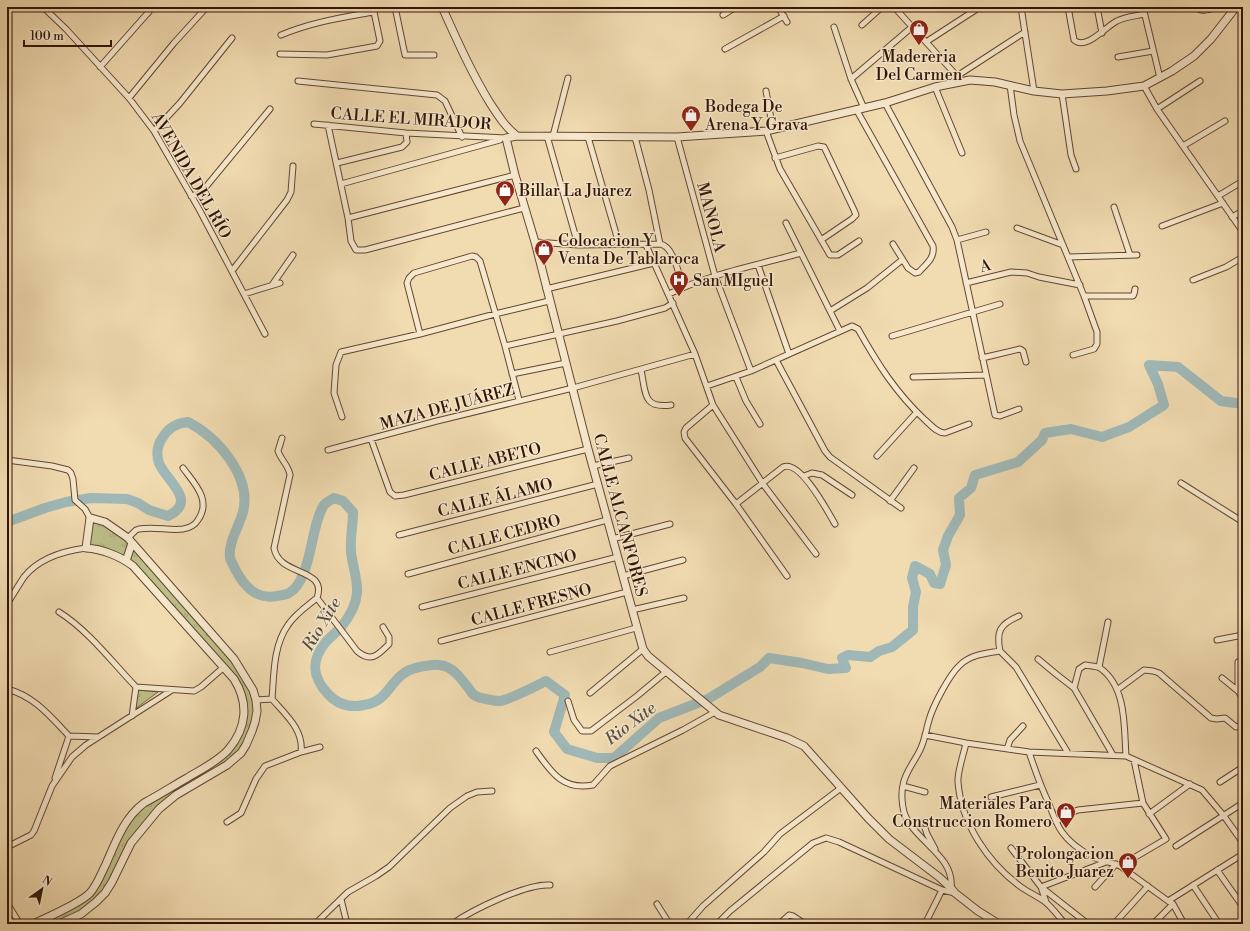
<svg xmlns="http://www.w3.org/2000/svg" width="1250" height="931" font-family="'Libre Bodoni',serif">
	<style>
		.park { fill: url(#park-tufts); stroke: #786a48 }
		.lines { fill: none; stroke-linecap: round; stroke-linejoin: round }
		.river { stroke: #9fb8b7; stroke-width: 10 }
		.minor-casing { stroke: #624632; stroke-width: 7 }
		.tertiary-casing { stroke: #624632; stroke-width: 9 }
		.minor { stroke: #f6e8cc; stroke-width: 5 }
		.tertiary { stroke: #f6e8cc; stroke-width: 7 }
		.labels { text-anchor: middle; stroke-width: 3; stroke-linejoin: round; paint-order: stroke }
		.poi-label { font-size: 16px; fill: #321508; stroke: #f6e8cc; text-anchor: start }
		.street-label { font-size: 16px; fill: #321508; stroke: #f6e8cc }
		.water-label { font-size: 17px; font-style: italic; fill: #584e45; stroke: #f6e8cc }
	</style>
	<defs>
		<pattern id="park-tufts" width="24" height="20" patternUnits="userSpaceOnUse"><rect width="24" height="20" fill="#bdbf89"/><path d="M3 7l-1-3M5 7V3M7 7l1-3M15 17l-1-3M17 17v-4M19 17l1-3" fill="none" stroke="#a3a375"/></pattern>
	</defs>
	<rect width="100%" height="100%" fill="#f1dbb1"/>
	<filter id="stains"><feTurbulence type="fractalNoise" baseFrequency=".005" numOctaves="4"/><feColorMatrix values="0 0 0 0 .2 0 0 0 0 .09 0 0 0 0 .02 0 0 0 .5 -.17"/></filter>
	<radialGradient id="worn" r=".72"><stop offset=".6" stop-color="#630" stop-opacity="0"/><stop offset="1" stop-color="#630" stop-opacity=".3"/></radialGradient>
	<path class="park" d="M90,518L118,531L242,669L257,711L241,753L176,795L151,818L96,902L59,924H33L89,893L129,816L227,750L243,723L239,688L126,561L86,548Z
		M138,690L158,692L135,709Z"/>
	<g class="lines">
		<path class="river" d="M7,522L45,508L66,502L91,498L127,499L138,503L149,510L168,516C199,501 166,481 159,463C156,454 157,445 163,437C169,427 177,423 188,422C217,437 252,476 243,512C239,527 228,542 230,558C231,562 234,566 235,569C244,586 256,600 277,596C281,595 286,595 289,593C312,580 310,526 324,505C326,502 331,500 334,498L343,501L353,512C353,525 350,538 351,551C352,565 358,579 357,593C356,605 349,617 342,626C337,632 330,637 325,643C310,662 313,678 328,694C338,705 350,708 364,705C386,702 388,685 403,674C410,668 422,666 432,665C451,663 459,676 470,690C471,692 473,695 476,696C479,698 495,701 499,701C507,701 538,685 546,681L565,695L554,732L567,749L597,758H614L659,718L708,699L760,667L769,658L802,663L828,669L846,668L842,658L848,655L870,657L879,651L892,647L913,630V607L916,592L912,578L915,566L930,574L934,583L940,584L946,565L943,550L948,536L960,515L959,498L971,488L975,475L1018,462L1042,440L1045,433L1071,429L1102,437L1129,427L1164,405L1158,384L1149,365L1178,367L1221,401L1243,404"/>
		<g class="minor-casing">
			<path id="minor" d="M43,7L66,29L129,98L154,131L199,209L265,334
				M395,7L405,55H434
				M778,7L787,22
				M894,7L957,76L960,81
				M1021,7L1034,91
				M1068,7L1074,40C1086,51 1106,26 1117,21C1124,17 1136,16 1144,14
				M1097,7L1102,33
				M1143,7L1160,78
				M1196,7C1202,13 1210,9 1217,7
				M723,15L736,7
				M862,25L882,7
				M834,27L851,79L864,108
				M281,35C312,22 340,18 373,12
				M926,42L980,7
				M725,49L784,16
				M280,54L327,55L377,46L380,41L373,7
				M1118,57L1153,51
				M100,67L146,15L149,12V7
				M957,76L1025,32
				M851,79L912,27
				M298,81L437,95L445,101L462,137
				M1010,85L1014,115L1020,141L1084,296L1097,332V344L1094,349L1073,355
				M1144,86L1157,109L1243,232
				M935,87L962,153
				M766,91L773,130
				M1062,94L1071,155L1076,169
				M129,98L174,43L205,9
				M885,103L952,227L957,240L995,415L1000,416L1019,409
				M856,109L933,246C935,258 926,264 919,272L915,273L908,268L893,244
				M1157,109L1200,81
				M314,124L406,133L506,138
				M328,125L348,218L351,241L356,250H365L524,208
				M154,131L180,103L232,38
				M766,131L780,169L830,255H838L859,241
				M547,136L578,245
				M553,136L568,78
				M588,137L619,244
				M635,137L649,190L660,244C674,246 679,276 683,287
				M677,137L715,276L751,371
				M1183,146L1225,121
				M775,158L818,146L824,147L826,151L854,210L856,215L852,219L821,240
				M337,163L402,147L407,142L406,133
				M341,184L500,140
				M191,196L200,194L270,109
				M1218,196L1243,181
				M1114,207L1130,255
				M1232,217L1243,211
				M348,218L515,175
				M786,223L840,331
				M1162,226L1223,203
				M1017,228L1063,245
				M957,240L986,232
				M535,242L578,245L660,244
				M646,245L695,354L713,405L763,484L816,554
				M1068,257L1137,255
				M758,265L789,354
				M232,271L287,200L291,192L293,166
				M1193,280L1226,267L1243,257
				M966,283L1011,272L1027,273L1039,277L1080,285
				M272,285L293,255
				M546,289L654,263
				M244,294L280,283
				M669,294C710,274 757,265 801,253
				M1084,296H1133L1134,294L1135,289
				M830,311L867,288L902,260
				M420,334L407,283L409,278L414,273L472,256L476,257L480,261L505,346L519,400
				M892,336L1000,304
				M505,346L617,321L665,308L673,303
				M982,358L1020,349L1023,351L1026,362
				M776,360L825,451L830,457L901,508
				M641,370C646,392 642,409 671,405
				M512,374L566,363
				M736,377L746,401L760,424
				M913,377L986,375
				M707,386L751,371L852,326L858,329C877,363 896,393 925,420C931,425 937,433 945,433L969,424
				M713,405L686,428L684,432L685,438L736,504L787,576
				M342,417L334,393L336,365L341,352L420,334L495,314L549,301
				M282,438L278,451C281,460 289,466 290,475L274,548C279,577 328,567 317,598L357,651C371,663 378,655 389,644V637L383,627
				M371,439L390,492L395,496L404,495L588,449
				M328,450L437,421L573,388L695,354
				M877,456L917,412
				M7,460L52,466L68,470L71,473L73,479L75,500L85,509L90,518
				M593,466L629,458
				M804,476L812,473L822,475L852,495
				M1181,483L1243,522
				M890,501L914,468
				M736,504L783,467C800,459 828,512 835,524
				M399,535L598,484
				M128,538L136,530L139,529C154,526 169,531 183,529C189,528 195,525 198,520C212,500 194,483 183,468
				M612,539L670,524
				M408,574L607,520
				M623,576L683,560
				M7,604C13,595 18,586 24,577C39,558 63,551 86,548
				M422,607L618,557
				M632,610L684,598
				M59,612C89,631 112,662 136,687L194,691L201,687L224,667
				M1217,640L1243,635
				M441,641L627,592
				M1000,651L1016,667L1068,753
				M550,652L636,628
				M1038,659L1056,674L1074,688
				M1238,662V691
				M1099,667L1108,622
				M1222,678L1238,691L1243,699
				M7,689C34,696 50,716 69,736L55,778
				M1117,690L1144,670L1153,671L1159,673L1211,718L1217,719L1225,718L1236,727L1240,726L1243,723
				M590,693L643,649
				M272,699C274,675 273,646 288,625C295,614 307,606 317,598
				M256,700L272,699C285,714 304,730 301,752
				M568,701L574,720L582,731H591L637,696L667,671
				M132,716L136,687
				M925,735L966,743L1029,752L1126,756L1202,790L1224,816L1243,843
				M69,736L98,737
				M966,743C964,753 957,773 958,782C961,823 988,863 1021,887C1028,892 1037,896 1044,901C1052,907 1059,917 1065,924
				M1007,749L1010,740L1023,726
				M536,751C551,772 563,791 593,785L610,766L683,730L715,712
				M1029,752C1035,770 1041,787 1049,804C1053,814 1056,824 1062,832C1069,842 1080,850 1091,856C1100,861 1111,862 1120,866L1168,901L1173,904L1184,924
				M1113,755L1074,688L1079,669L1085,665C1089,666 1096,666 1100,668C1127,687 1124,728 1126,756
				M1220,782L1243,767
				M903,786L925,792
				M991,797L1040,785
				M1149,814L1190,784
				M227,822L241,813L256,779L265,766L301,752L320,747
				M923,822L927,834L935,849
				M1056,822L1065,815L1078,810L1143,803
				M1176,846L1243,803
				M7,847L31,835L34,831L52,786L72,757L86,745L172,690
				M1011,848L1041,887L1088,924
				M1120,866L1166,839L1143,803L1134,760
				M1217,870L1243,907
				M1193,885L1219,924
				M1095,887L1116,864
				M951,888C955,855 913,841 904,812C902,805 901,793 903,785C905,772 915,761 920,750C925,740 926,730 929,720C933,706 949,675 960,665C970,655 986,653 1000,651C996,631 1000,624 1019,616
				M341,899L347,924
				M1168,901L1243,854
				M1046,902L1041,887L1106,862
				M7,903L20,924
				M657,904L667,920L670,924
				M193,924L194,923
				M315,924L348,892L376,876L389,867L450,808L467,796L477,792L492,791
				M452,924C472,910 527,883 550,885
				M687,924L703,906L764,852L780,834L841,788
				M717,924L730,911L813,843L826,838L839,842L942,890L955,893
				M779,924L789,915L793,916L805,924
				M925,924L942,890
				M1114,924L1148,886
				M1153,924L1173,904"/>
		</g>
		<g class="tertiary-casing">
			<path id="tertiary" d="M442,7C457,40 471,72 490,103C498,115 505,127 517,136
				M126,561L132,543
				M33,924C48,917 79,904 90,893C97,885 101,874 106,864C116,841 124,818 144,803C159,795 173,786 187,778C200,770 217,762 228,750C247,728 249,703 234,679L133,566C120,556 102,549 86,548L90,518H91L105,522L128,538L234,659L253,690L256,700L257,711L255,722L252,731L246,745L241,753L227,765L176,795L159,809L131,843L112,882L105,893L96,902L81,914L59,924
				M999,924L978,911L955,893L951,888L939,877L889,839L868,818L804,746L787,738L719,715L648,656L643,649L588,449L535,242L515,175L506,138L517,136L677,137L766,131L885,103L935,87L970,80L995,82L1034,91L1062,94L1107,91L1144,86L1172,71L1194,56L1211,39L1236,7"/>
		</g>
		<use href="#minor" class="minor"/>
		<use href="#tertiary" class="tertiary"/>
	</g>
	<defs>
		<g id="shop-pin" transform="scale(1)"><path d="M0 17L-7.5 6A9.5 9.5 0 1 1 7.5 6Z" fill="#8f2418" stroke="#f6e8cc"/><path d="M-5-2.5h2.3a2.7 3.5 0 0 1 5.4 0H5L5.5 6h-11ZM-1.5-2.5h3a1.5 2.3 0 0 0-3 0Z" fill="#fff"/></g>
		<g id="hospital-pin" transform="scale(1)"><path d="M0 17L-7.5 6A9.5 9.5 0 1 1 7.5 6Z" fill="#8f2418" stroke="#f6e8cc"/><path d="M-5-5h3v3.5h4V-5h3V5h-3V1.5h-4V5h-3Z" fill="#fff"/></g>
	</defs>
	<g fill-rule="evenodd">
		<use href="#shop-pin" x="919" y="29"/>
		<use href="#shop-pin" x="691" y="115"/>
		<use href="#shop-pin" x="505" y="190"/>
		<use href="#shop-pin" x="544" y="249"/>
		<use href="#hospital-pin" x="679" y="280"/>
		<use href="#shop-pin" x="1066" y="812"/>
		<use href="#shop-pin" x="1128" y="862"/>
	</g>
	<g class="labels">
		<g class="poi-label">
			<text x="919" y="62" text-anchor="middle">Madereria<tspan x="919" dy="18">Del Carmen</tspan></text>
			<text x="705" y="112">Bodega De<tspan x="705" dy="18">Arena Y Grava</tspan></text>
			<text x="519" y="196">Billar La Juarez</text>
			<text x="558" y="246">Colocacion Y<tspan x="558" dy="18">Venta De Tablaroca</tspan></text>
			<text x="693" y="286">San MIguel</text>
			<text x="1052" y="809" text-anchor="end">Materiales Para<tspan x="1052" dy="18">Construccion Romero</tspan></text>
			<text x="1114" y="859" text-anchor="end">Prolongacion<tspan x="1114" dy="18">Benito Juarez</tspan></text>
		</g>
		<g class="street-label">
			<text transform="translate(411 118) rotate(4)" y="6">CALLE EL MIRADOR</text>
			<text transform="translate(192 175) rotate(60)" y="6">AVENIDA DEL RÍO</text>
			<text transform="translate(712 217) rotate(75)" y="6">MANOLA</text>
			<text transform="translate(985 265) rotate(-14)" y="6">A</text>
			<text transform="translate(447 406) rotate(-15)" y="6">MAZA DE JUÁREZ</text>
			<text transform="translate(485 461) rotate(-14)" y="6">CALLE ABETO</text>
			<text transform="translate(495 497) rotate(-14)" y="6">CALLE ÁLAMO</text>
			<text transform="translate(621 515) rotate(75)" y="6">CALLE ALCANFORES</text>
			<text transform="translate(504 534) rotate(-15)" y="6">CALLE CEDRO</text>
			<text transform="translate(517 569) rotate(-14)" y="6">CALLE ENCINO</text>
			<text transform="translate(531 604) rotate(-15)" y="6">CALLE FRESNO</text>
		</g>
		<g class="water-label">
			<text transform="translate(321 624) rotate(-59)" y="6">Rio Xite</text>
			<text transform="translate(630 723) rotate(-37)" y="6">Rio Xite</text>
		</g>
	</g>
	<rect width="1250" height="931" fill="none" stroke="#f1dbb1" stroke-width="24"/>
	<rect x="8" y="8" width="1234" height="915" fill="none" stroke="#321508" stroke-width="2"/>
	<rect x="12" y="12" width="1226" height="907" fill="none" stroke="#321508"/>
	<g transform="translate(42 889) rotate(33)" stroke="#f6e8cc" stroke-width="3" paint-order="stroke">
	<path d="M0-3L7 15L0 10L-7 15Z" fill="#321508"/>
	<text y="-6" font-size="11" font-weight="bold" text-anchor="middle" fill="#321508">N</text>
	</g>
	<path d="M24 40v6h87v-6" fill="none" stroke="#321508" stroke-width="2"/>
	<text x="30" y="40" font-size="12" fill="#321508" stroke="#f6e8cc" stroke-width="3" paint-order="stroke">100 m</text>
	<rect width="100%" height="100%" filter="url(#stains)"/>
	<rect width="100%" height="100%" fill="url(#worn)"/>
</svg>
